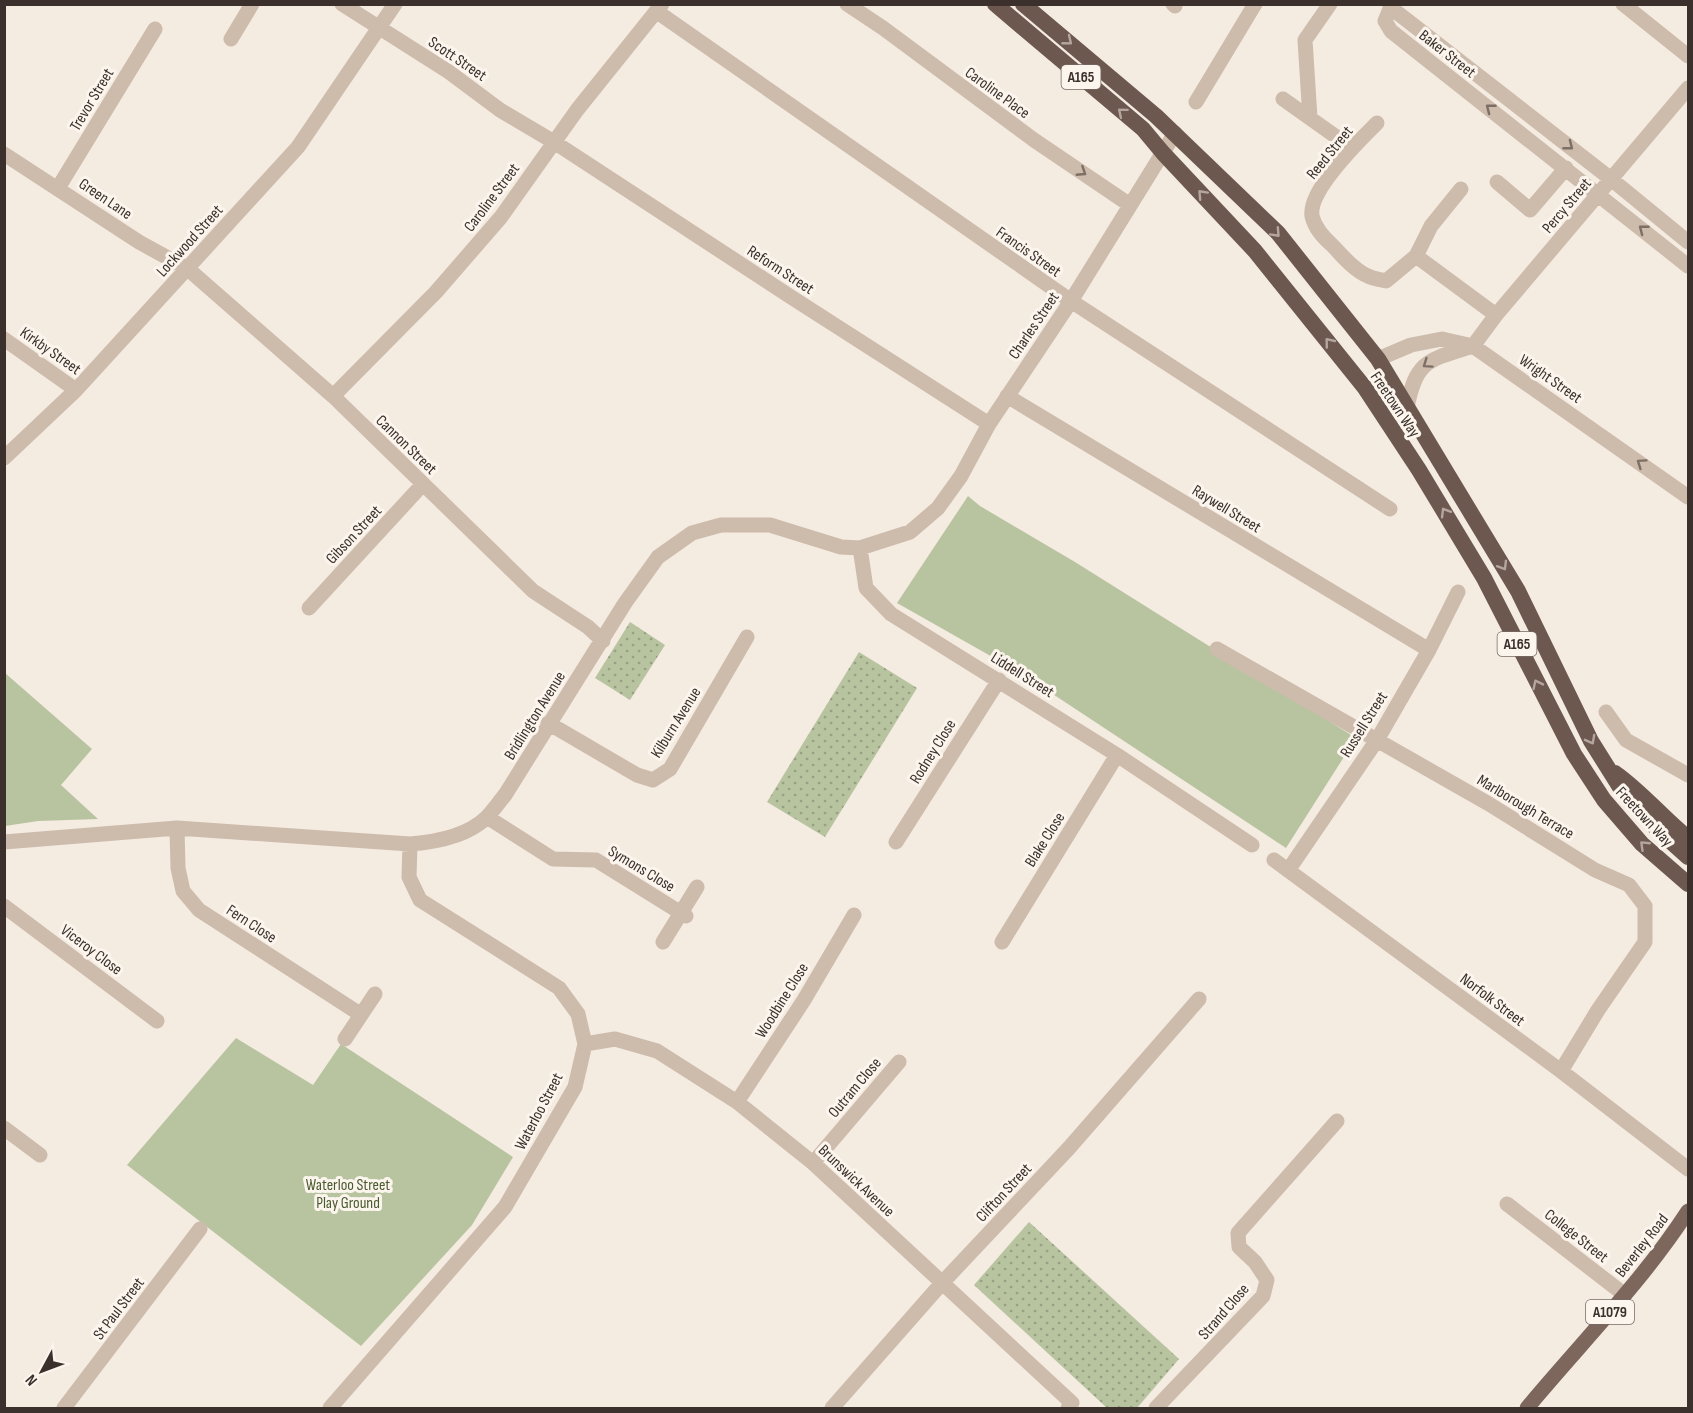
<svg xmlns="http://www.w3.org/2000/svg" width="1693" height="1413" font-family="'Sofia Sans Condensed',sans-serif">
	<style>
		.grass { fill: url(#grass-dots) }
		.park { fill: #b8c4a0 }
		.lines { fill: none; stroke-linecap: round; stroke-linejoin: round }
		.minor { stroke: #cdbbac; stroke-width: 15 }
		.primary { stroke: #7d675c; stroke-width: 15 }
		.trunk { stroke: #6c584f; stroke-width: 16 }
		.oneway { stroke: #b4a69e }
		.oneway2 { stroke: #7d6f65 }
		.labels { text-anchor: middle; stroke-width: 6; stroke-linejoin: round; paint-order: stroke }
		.shield { fill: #fbf5ee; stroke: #756b66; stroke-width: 1.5 }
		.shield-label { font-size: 15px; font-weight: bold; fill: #3b302b }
		.street-label { font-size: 16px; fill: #3b302b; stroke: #fbf5ee }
		.park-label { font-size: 16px; fill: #4a5a2e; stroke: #fbf5ee }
	</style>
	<defs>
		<pattern id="grass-dots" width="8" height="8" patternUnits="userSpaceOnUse" patternTransform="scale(1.5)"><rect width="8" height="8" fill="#b8c4a0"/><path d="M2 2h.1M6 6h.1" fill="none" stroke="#97a083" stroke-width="1.8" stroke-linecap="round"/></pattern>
	</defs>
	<rect width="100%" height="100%" fill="#f4ebe1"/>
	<path class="grass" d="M630,622L665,645L630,700L595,678Z
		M859,652L917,688L825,837L767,802Z
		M1029,1222L1179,1359L1137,1408H1107L974,1285Z"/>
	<path class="park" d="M968,496L980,506L1075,562L1356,738L1286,848L1024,675L897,603Z
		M5,673L92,749L61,785L98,819L38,821L5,826Z
		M236,1038L313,1085L341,1044L513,1157L472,1225L361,1346L127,1165Z"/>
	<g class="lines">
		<path class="minor" d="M342,4L449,72L500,110L554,142L791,297L989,424
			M847,4L883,28L1034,140L1130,205
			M1173,4L1175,6
			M1392,4L1385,21L1391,31L1688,266
			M1623,4L1688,56
			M1390,7L1611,179L1688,242
			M656,11L1071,301L1390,509
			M231,39L252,4
			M1283,99L1352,148
			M1196,102L1255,4
			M1310,118L1305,40L1330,4
			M1377,123C1359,141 1308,190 1312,216C1315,229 1324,238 1333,246C1342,256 1355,271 1368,276C1373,279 1380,279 1386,281L1416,256L1496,315
			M4,154L139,242L188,269L333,396L533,591L588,627L603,641
			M1497,182L1530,210L1566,168
			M58,188L155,29
			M1416,256L1431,226L1461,189
			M4,339L76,390
			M1473,346L1496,315L1688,88
			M1378,359L1411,345L1442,339L1473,346L1688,497
			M333,396L436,292L501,217L577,110L662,4
			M1007,396L1429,650
			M1407,408C1416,359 1429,360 1473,346
			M4,458L76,390L298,147L395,4
			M860,548L866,588L891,614L1117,755L1252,845
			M309,608L423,484
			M1217,649L1489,804L1595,870L1629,885L1645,906V942L1598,1010L1561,1071
			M1606,712L1626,740L1688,775
			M548,723L637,775L653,780L670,769L747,637
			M487,817L553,859L596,860L686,916
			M177,828L178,868L183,891L199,910L360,1014
			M4,842L177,828L410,844C436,842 467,836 486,818C493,811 499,802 505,795L625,603L658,557L692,533L721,525H770L841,547L860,548L910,532L938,508L961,476L989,424L1071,301L1175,133
			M896,842L999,680
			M1274,860L1561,1071L1688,1169
			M1289,869L1377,740L1429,650L1458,592
			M4,906L157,1021
			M663,942L697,887
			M1002,942L1117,755
			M345,1039L375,994
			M585,1044L615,1039L657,1051L737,1102L813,1163L1072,1403L1068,1408
			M737,1102L804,1000L854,915
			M4,1128L40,1155
			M813,1163L899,1062
			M1507,1204L1625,1295
			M64,1408L200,1229
			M330,1408L505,1207L575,1087L585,1044L578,1014L559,988L420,900L409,877L410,844
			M832,1408L942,1283L1069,1148L1199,999
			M1156,1408L1263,1296L1267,1280L1255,1262L1239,1247L1238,1233L1337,1121"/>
		<path class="primary" d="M1527,1408C1581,1343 1642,1282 1688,1211"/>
		<path class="trunk" d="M995,4L1143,129L1163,153L1255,251L1365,388L1419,470L1484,578L1574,754L1604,800L1642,844L1688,884
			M1023,4L1156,116L1278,233L1378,359L1518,591L1591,741L1623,792L1658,830L1688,857
			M1615,773C1642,792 1663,818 1688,838"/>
	</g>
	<defs><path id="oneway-chevron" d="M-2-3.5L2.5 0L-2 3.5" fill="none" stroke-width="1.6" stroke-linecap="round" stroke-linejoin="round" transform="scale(1.5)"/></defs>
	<g class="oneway">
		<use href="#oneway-chevron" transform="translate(1068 41) rotate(39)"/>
		<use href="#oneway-chevron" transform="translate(1122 112) rotate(-140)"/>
		<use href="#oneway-chevron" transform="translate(1202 194) rotate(-133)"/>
		<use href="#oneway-chevron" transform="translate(1276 233) rotate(47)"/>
		<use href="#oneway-chevron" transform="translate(1329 342) rotate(-129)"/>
		<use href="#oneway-chevron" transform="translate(1445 512) rotate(-121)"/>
		<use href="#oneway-chevron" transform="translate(1503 566) rotate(59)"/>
		<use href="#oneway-chevron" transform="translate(1537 684) rotate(-116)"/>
		<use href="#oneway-chevron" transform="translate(1591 740) rotate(62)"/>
		<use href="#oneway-chevron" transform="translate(1644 845) rotate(-136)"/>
	</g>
	<g class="oneway2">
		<use href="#oneway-chevron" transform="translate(1490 108) rotate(-142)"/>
		<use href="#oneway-chevron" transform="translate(1569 146) rotate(38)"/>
		<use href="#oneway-chevron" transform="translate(1082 172) rotate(33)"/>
		<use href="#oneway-chevron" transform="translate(1643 229) rotate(-142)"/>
		<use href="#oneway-chevron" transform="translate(1427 364) rotate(145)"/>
		<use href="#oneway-chevron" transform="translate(1641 463) rotate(-145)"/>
	</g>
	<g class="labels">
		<g class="shield">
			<rect x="1061.5" y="65" width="39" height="24" rx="4.5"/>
			<rect x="1497.5" y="632" width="39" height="24" rx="4.5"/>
			<rect x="1586" y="1300" width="48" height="24" rx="4.5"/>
		</g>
		<g class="shield-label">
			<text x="1081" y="82">A165</text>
			<text x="1517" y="649">A165</text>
			<text x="1610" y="1317">A1079</text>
		</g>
		<g class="street-label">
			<text transform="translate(1448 53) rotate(38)" y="6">Baker Street</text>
			<text transform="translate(458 58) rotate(34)" y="6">Scott Street</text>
			<text transform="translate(998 92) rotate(36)" y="6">Caroline Place</text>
			<text transform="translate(91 99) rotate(-59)" y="6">Trevor Street</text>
			<text transform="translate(1329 152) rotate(-51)" y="6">Reed Street</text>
			<text transform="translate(491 197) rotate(-53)" y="6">Caroline Street</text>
			<text transform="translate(106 198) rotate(34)" y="6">Green Lane</text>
			<text transform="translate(1566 205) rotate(-50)" y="6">Percy Street</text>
			<text transform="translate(189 240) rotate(-48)" y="6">Lockwood Street</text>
			<text transform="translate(1029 251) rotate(35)" y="6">Francis Street</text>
			<text transform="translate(781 269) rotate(33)" y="6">Reform Street</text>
			<text transform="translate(1033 325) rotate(-56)" y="6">Charles Street</text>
			<text transform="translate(51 350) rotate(35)" y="6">Kirkby Street</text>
			<text transform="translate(1551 378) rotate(35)" y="6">Wright Street</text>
			<text transform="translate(1396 404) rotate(56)" y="6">Freetown Way</text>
			<text transform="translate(407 444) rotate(44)" y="6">Cannon Street</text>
			<text transform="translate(1227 508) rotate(31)" y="6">Raywell Street</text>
			<text transform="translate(353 534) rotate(-47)" y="6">Gibson Street</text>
			<text transform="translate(1023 674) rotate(32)" y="6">Liddell Street</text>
			<text transform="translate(534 715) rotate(-58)" y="6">Bridlington Avenue</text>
			<text transform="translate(675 722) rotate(-58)" y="6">Kilburn Avenue</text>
			<text transform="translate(1363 724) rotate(-58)" y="6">Russell Street</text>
			<text transform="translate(932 751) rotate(-58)" y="6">Rodney Close</text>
			<text transform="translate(1526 806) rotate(31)" y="6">Marlborough Terrace</text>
			<text transform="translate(1645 816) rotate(47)" y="6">Freetown Way</text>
			<text transform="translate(1044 839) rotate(-58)" y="6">Blake Close</text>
			<text transform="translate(642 868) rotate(31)" y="6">Symons Close</text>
			<text transform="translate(252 923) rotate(33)" y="6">Fern Close</text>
			<text transform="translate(92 949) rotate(37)" y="6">Viceroy Close</text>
			<text transform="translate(1493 999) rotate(37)" y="6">Norfolk Street</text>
			<text transform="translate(781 1000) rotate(-58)" y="6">Woodbine Close</text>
			<text transform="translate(854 1087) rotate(-50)" y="6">Outram Close</text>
			<text transform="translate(538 1111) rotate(-62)" y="6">Waterloo Street</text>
			<text transform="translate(857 1180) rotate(43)" y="6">Brunswick Avenue</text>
			<text transform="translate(1003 1192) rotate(-47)" y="6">Clifton Street</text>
			<text transform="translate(1577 1235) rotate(38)" y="6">College Street</text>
			<text transform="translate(1641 1245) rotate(-52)" y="6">Beverley Road</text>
			<text transform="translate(118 1308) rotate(-53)" y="6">St Paul Street</text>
			<text transform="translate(1223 1311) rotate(-49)" y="6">Strand Close</text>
		</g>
		<g class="park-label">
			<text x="348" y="1190">Waterloo Street<tspan x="348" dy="18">Play Ground</tspan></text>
		</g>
	</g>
	<rect width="1693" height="1413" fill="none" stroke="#3b302b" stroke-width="12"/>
	<g transform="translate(42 1371) rotate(229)" stroke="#fbf5ee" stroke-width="4.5" paint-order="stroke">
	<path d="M0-4.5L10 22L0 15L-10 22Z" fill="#3b302b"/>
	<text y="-9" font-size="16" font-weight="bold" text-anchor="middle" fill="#3b302b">N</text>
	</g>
</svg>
